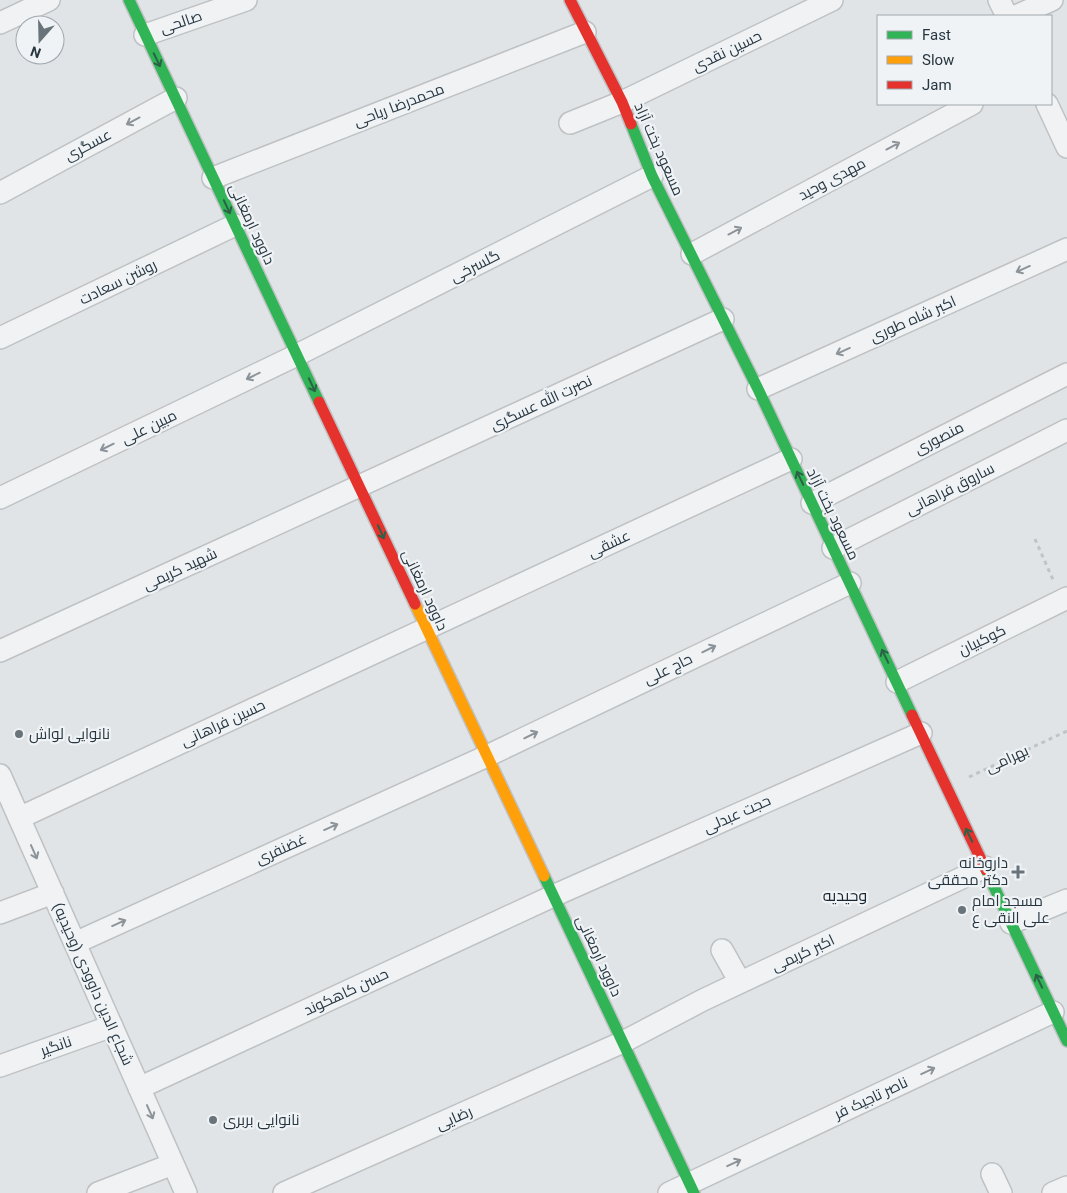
<svg xmlns="http://www.w3.org/2000/svg" width="1067" height="1193" font-family="Roboto,Cairo,sans-serif">
	<style>
		.lines { fill: none; stroke-linecap: round; stroke-linejoin: round }
		.street-casing { stroke: #bfc2c4; stroke-width: 24 }
		.fast-casing { stroke: #bfc2c4; stroke-width: 14 }
		.slow-casing { stroke: #bfc2c4; stroke-width: 14 }
		.jam-casing { stroke: #bfc2c4; stroke-width: 14 }
		.path { stroke: #c0c4c7; stroke-width: 3; stroke-dasharray: 4 4; stroke-linecap: butt }
		.street { stroke: #f1f2f3; stroke-width: 21 }
		.fast { stroke: #30b455; stroke-width: 11 }
		.slow { stroke: #ff9f0a; stroke-width: 11 }
		.jam { stroke: #e5322d; stroke-width: 11 }
		.oneway { stroke: #2b6247 }
		.oneway2 { stroke: #8c949a }
		.poi-dot { fill: #69737a; stroke: #eff3f6; stroke-width: 2 }
		.labels { text-anchor: middle; stroke-width: 4.5; stroke-linejoin: round; paint-order: stroke }
		.street-label { font-size: 15px; fill: #283640; stroke: #eff3f6 }
		.poi-label { font-size: 15px; fill: #283640; stroke: #eff3f6; text-anchor: start }
		.neighbourhood-label { font-size: 16px; fill: #1b2730; stroke: #eff3f6 }
	</style>
	<rect width="100%" height="100%" fill="#e1e4e6"/>
	<g class="lines">
		<g class="street-casing">
			<path id="street" d="M999,0L1007,16
				M1016,16L1052,0
				M0,23L49,0
				M145,35L246,0
				M1047,104L1067,147
				M570,123L622,102L832,0
				M213,178L585,32
				M0,193L176,98
				M692,254L972,104
				M0,338L235,225
				M758,389L1067,249
				M0,498L297,355L652,176
				M812,503L1067,374
				M833,548L1067,430
				M0,651L723,319
				M897,682L1067,598
				M0,775L186,1193
				M19,818L791,459
				M0,913L53,893
				M1011,923L1067,900
				M75,943L487,756L850,583
				M722,950L740,982
				M0,1066L112,1026
				M139,1088L553,896L921,733
				M992,1174L1001,1193
				M98,1193L173,1164
				M284,1193L623,1042L703,1000L985,867
				M669,1193L1053,1012
				M1053,1193L1067,1187"/>
		</g>
		<g class="fast-casing">
			<path id="fast" d="M129,0L319,402
				M631,124L652,176L758,389L912,715
				M986,870L1067,1041
				M544,876L694,1193"/>
		</g>
		<g class="slow-casing">
			<path id="slow" d="M415,604L544,876"/>
		</g>
		<g class="jam-casing">
			<path id="jam" d="M570,0L622,102L631,124
				M319,402L415,604
				M912,715L986,870"/>
		</g>
		<path class="path" d="M1035,539L1054,582
			M969,777L1067,731"/>
		<use href="#street" class="street"/>
		<use href="#fast" class="fast"/>
		<use href="#slow" class="slow"/>
		<use href="#jam" class="jam"/>
	</g>
	<defs><path id="oneway-shaft" d="M-6 0H5M1.5-3L5.5 0L1.5 3" fill="none" stroke-width="1.6" stroke-linecap="round" stroke-linejoin="round" transform="scale(1.25)"/></defs>
	<g class="oneway">
		<use href="#oneway-shaft" transform="translate(157 60) rotate(64)"/>
		<use href="#oneway-shaft" transform="translate(227 207) rotate(65)"/>
		<use href="#oneway-shaft" transform="translate(312 385) rotate(65)"/>
		<use href="#oneway-shaft" transform="translate(800 478) rotate(-116)"/>
		<use href="#oneway-shaft" transform="translate(381 532) rotate(65)"/>
		<use href="#oneway-shaft" transform="translate(885 656) rotate(-116)"/>
		<use href="#oneway-shaft" transform="translate(969 835) rotate(-116)"/>
		<use href="#oneway-shaft" transform="translate(1039 981) rotate(-115)"/>
	</g>
	<g class="oneway2">
		<use href="#oneway-shaft" transform="translate(133 121) rotate(152)"/>
		<use href="#oneway-shaft" transform="translate(893 146) rotate(-28)"/>
		<use href="#oneway-shaft" transform="translate(735 231) rotate(-28)"/>
		<use href="#oneway-shaft" transform="translate(1023 269) rotate(156)"/>
		<use href="#oneway-shaft" transform="translate(843 351) rotate(156)"/>
		<use href="#oneway-shaft" transform="translate(253 376) rotate(154)"/>
		<use href="#oneway-shaft" transform="translate(107 447) rotate(154)"/>
		<use href="#oneway-shaft" transform="translate(709 649) rotate(-26)"/>
		<use href="#oneway-shaft" transform="translate(531 735) rotate(-26)"/>
		<use href="#oneway-shaft" transform="translate(331 827) rotate(-24)"/>
		<use href="#oneway-shaft" transform="translate(34 852) rotate(66)"/>
		<use href="#oneway-shaft" transform="translate(119 923) rotate(-24)"/>
		<use href="#oneway-shaft" transform="translate(928 1071) rotate(-25)"/>
		<use href="#oneway-shaft" transform="translate(150 1112) rotate(66)"/>
		<use href="#oneway-shaft" transform="translate(734 1163) rotate(-25)"/>
	</g>
	<g class="poi-dot">
		<circle cx="19" cy="734" r="5"/>
		<path d="M1015.5 864.5h5v5h5v5h-5v5h-5v-5h-5v-5h5z"/>
		<circle cx="962" cy="910" r="5"/>
		<circle cx="213" cy="1120" r="5"/>
	</g>
	<g class="labels">
		<g class="street-label">
			<text transform="translate(181 22) rotate(-19)" y="5">صالحی</text>
			<text transform="translate(727 51) rotate(-26)" y="5">حسین نقدی</text>
			<text transform="translate(399 105) rotate(-21)" y="5">محمدرضا ریاحی</text>
			<text transform="translate(88 145) rotate(-28)" y="5">عسگری</text>
			<text transform="translate(659 149) rotate(66)" y="5">مسعود بخت آزاد</text>
			<text transform="translate(832 179) rotate(-28)" y="5">مهدی وحید</text>
			<text transform="translate(252 224) rotate(65)" y="5">داوود ارمغانی</text>
			<text transform="translate(475 266) rotate(-27)" y="5">گلسرخی</text>
			<text transform="translate(118 282) rotate(-26)" y="5">روشن سعادت</text>
			<text transform="translate(913 319) rotate(-24)" y="5">اکبر شاه طوری</text>
			<text transform="translate(541 403) rotate(-25)" y="5">نصرت الله عسگری</text>
			<text transform="translate(149 427) rotate(-26)" y="5">مبین علی</text>
			<text transform="translate(939 438) rotate(-27)" y="5">منصوری</text>
			<text transform="translate(950 489) rotate(-27)" y="5">ساروق فراهانی</text>
			<text transform="translate(833 514) rotate(64)" y="5">مسعود بخت آزاد</text>
			<text transform="translate(609 544) rotate(-25)" y="5">عشقی</text>
			<text transform="translate(180 569) rotate(-25)" y="5">شهید کریمی</text>
			<text transform="translate(425 590) rotate(65)" y="5">داوود ارمغانی</text>
			<text transform="translate(982 640) rotate(-26)" y="5">کوکبیان</text>
			<text transform="translate(668 669) rotate(-26)" y="5">حاج علی</text>
			<text transform="translate(223 723) rotate(-25)" y="5">حسین فراهانی</text>
			<text transform="translate(1007 759) rotate(-25)" y="5">بهرامی</text>
			<text transform="translate(737 814) rotate(-24)" y="5">حجت عبدلی</text>
			<text transform="translate(281 849) rotate(-24)" y="5">غضنفری</text>
			<text transform="translate(803 953) rotate(-25)" y="5">اکبر کریمی</text>
			<text transform="translate(599 956) rotate(65)" y="5">داوود ارمغانی</text>
			<text transform="translate(93 984) rotate(66)" y="5">شجاع الدین داوودی (وحیدیه)</text>
			<text transform="translate(346 992) rotate(-25)" y="5">حسن کاهکوند</text>
			<text transform="translate(56 1046) rotate(-19)" y="5">نانگیر</text>
			<text transform="translate(871 1098) rotate(-25)" y="5">ناصر تاجیک فر</text>
			<text transform="translate(454 1118) rotate(-24)" y="5">رضایی</text>
		</g>
		<g class="poi-label">
			<text x="29" y="739">نانوایی لواش</text>
			<text x="1008" y="868" text-anchor="end">داروخانه<tspan x="1008" dy="17">دکتر محققی</tspan></text>
			<text x="972" y="906">مسجد امام<tspan x="972" dy="17">علی النقی ع</tspan></text>
			<text x="223" y="1125">نانوایی بربری</text>
		</g>
		<g class="neighbourhood-label">
			<text x="845" y="901">وحیدیه</text>
		</g>
	</g>
	<rect x="877" y="15" width="175" height="90" fill="#eff3f6" stroke="#9fa7ad"/>
	<rect x="887" y="31" width="25" height="8" fill="#30b455" stroke="#9fa7ad"/>
	<text x="922" y="40" font-size="15" fill="#283640">Fast</text>
	<rect x="887" y="56" width="25" height="8" fill="#ff9f0a" stroke="#9fa7ad"/>
	<text x="922" y="65" font-size="15" fill="#283640">Slow</text>
	<rect x="887" y="81" width="25" height="8" fill="#e5322d" stroke="#9fa7ad"/>
	<text x="922" y="90" font-size="15" fill="#283640">Jam</text>
	<g transform="translate(40 40) rotate(200)"><circle r="24" fill="#eff3f6" stroke="#9fa7ad"/>
	<path d="M0-4L9 19L0 12L-9 19Z" fill="#69737a"/>
	<text y="-8" font-size="14" font-weight="bold" text-anchor="middle" fill="#283640">N</text>
	</g>
</svg>
